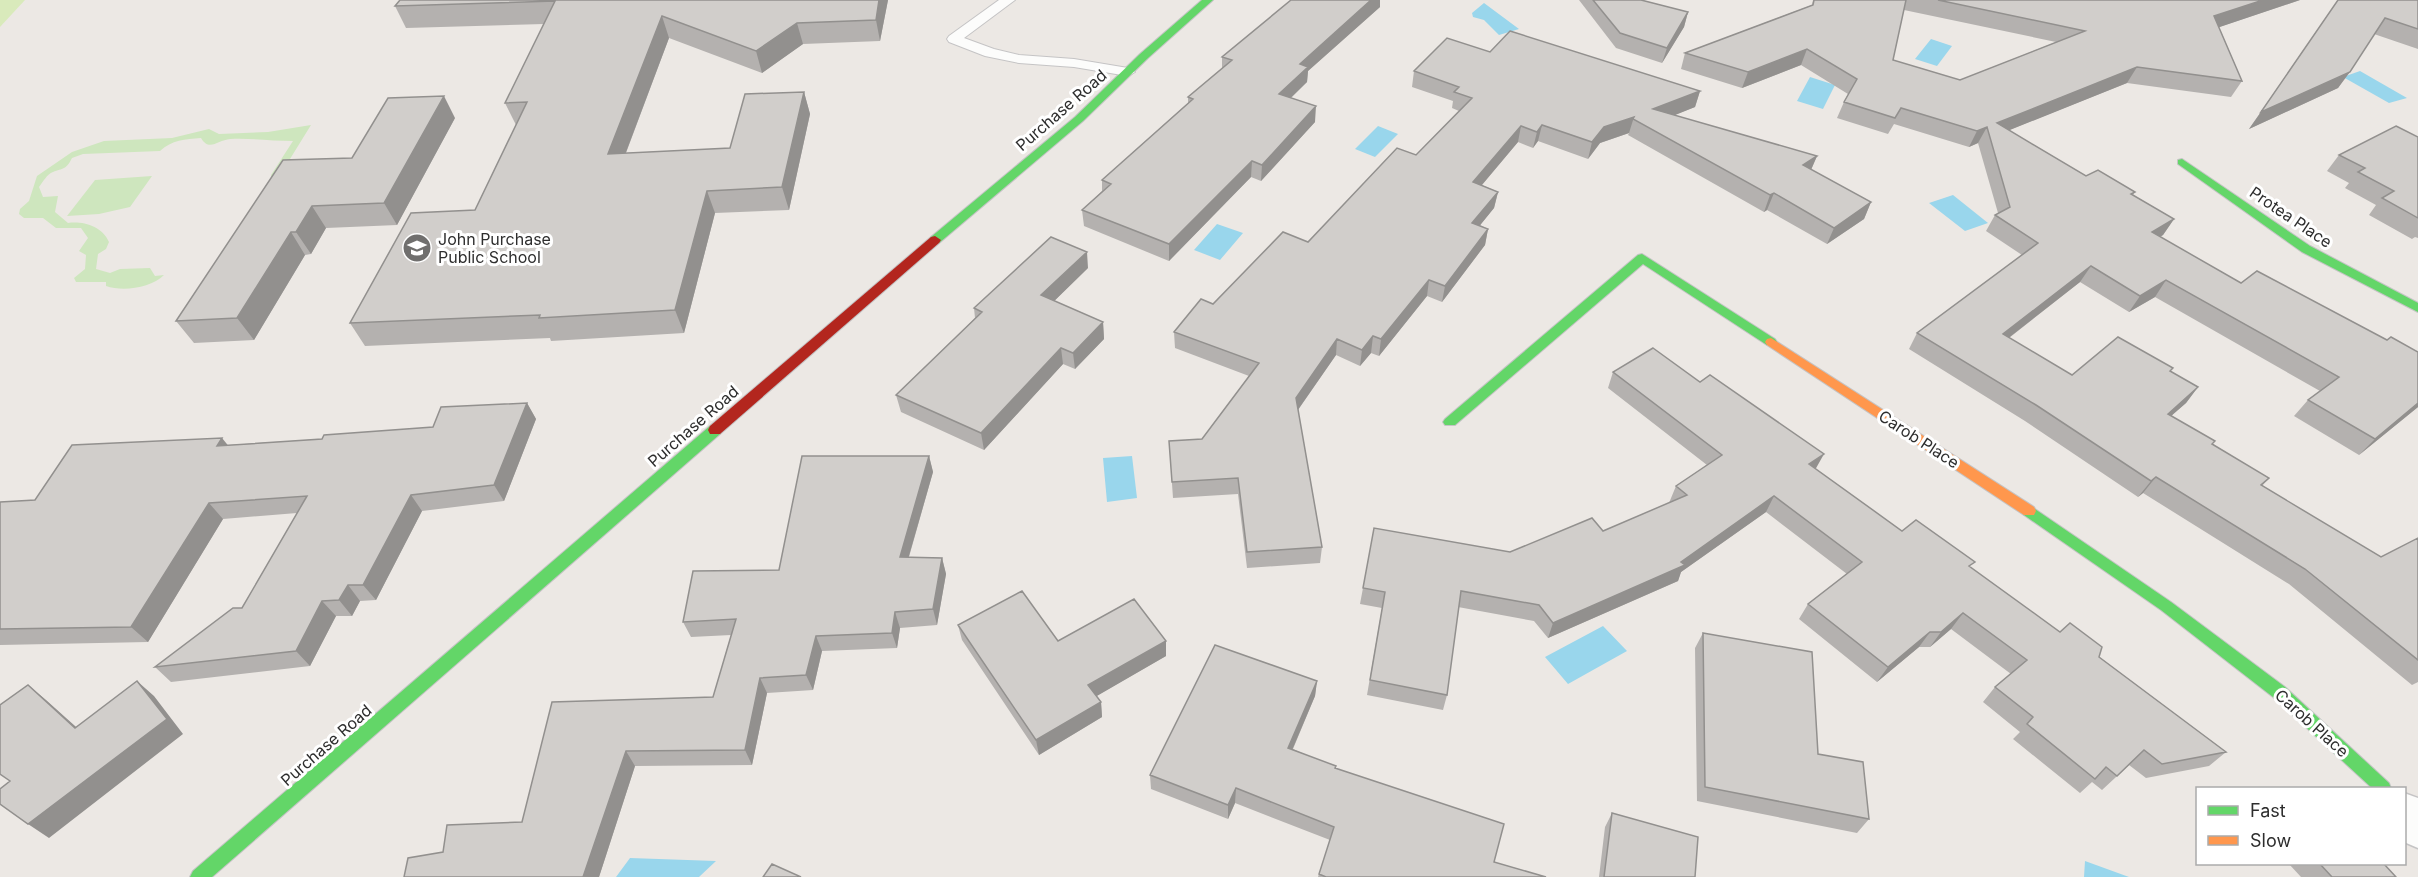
<svg xmlns="http://www.w3.org/2000/svg" width="2418" height="877" font-family="Inter,sans-serif">
	<style>
		.green { fill: #cee6be }
		.pitch { fill: #d9eabb }
		.water { fill: #99d6ec }
		.lines { fill: none; stroke-linecap: round; stroke-linejoin: round }
		.lane-casing { stroke: #c5c4c5; stroke-width: 2 }
		.street-casing { stroke: #c5c4c5; stroke-width: 3 }
		.fast-casing { stroke: #c5c4c5; stroke-width: 2 }
		.slow-casing { stroke: #c5c4c5; stroke-width: 2 }
		.jam-casing { stroke: #c5c4c5; stroke-width: 2 }
		.lane { fill: #fcfcfb; fill-rule: evenodd }
		.street { fill: #fcfcfb; fill-rule: evenodd }
		.fast { fill: #63d668; fill-rule: evenodd }
		.slow { fill: #ff974d; fill-rule: evenodd }
		.jam { fill: #b3261e; fill-rule: evenodd }
		.wall { fill: #b4b1af; fill-rule: evenodd }
		.shaded-wall { fill: #92908e }
		.building { fill: #d1cecb; stroke: #92908e; stroke-width: 1.5 }
		.labels { text-anchor: middle; stroke-width: 6; stroke-linejoin: round; paint-order: stroke }
		.street-label { font-size: 16px; fill: #2e2e2e; stroke: #fff }
		.poi-label { font-size: 16px; fill: #2e2e2e; stroke: #fff; text-anchor: start }
	</style>
	<rect width="100%" height="100%" fill="#ece8e4"/>
	<path class="green" d="M311,125L277,180H272L271,175L293,141C272,141 252,138 230,139C218,140 209,152 201,138C185,139 172,140 160,151L83,154L72,158C66,170 63,168 53,172C47,174 43,182 39,187L43,197L58,196L55,212L68,223C83,221 102,226 109,242L106,249L98,254L96,269L110,273L120,269L150,268L155,276L164,275C151,288 123,292 106,286V282H76L74,278L85,269L86,255L79,251L88,238L81,228H56L43,218H24L19,214L20,209L29,201L37,176L72,152L104,141L172,138L209,129L219,134L268,132Z
		M152,176L130,207L99,214L67,216L95,180Z"/>
	<path class="pitch" d="M0,0H25L0,27Z"/>
	<path class="water" d="M1484,3L1519,29L1499,35L1484,20L1473,17L1472,13Z
		M1931,39L1952,46L1937,66L1915,59Z
		M2360,71L2407,98L2389,103L2343,77Z
		M1810,77L1835,85L1823,109L1797,101Z
		M1378,126L1398,134L1375,157L1355,149Z
		M1953,195L1988,223L1965,231L1929,203Z
		M1217,224L1243,233L1220,260L1194,250Z
		M1132,456L1137,498L1107,502L1103,458Z
		M1603,626L1627,651L1568,684L1545,657Z
		M630,858L716,861L699,877H616Z
		M2085,861L2129,877H2084Z"/>
	<g class="lines">
		<g class="lane-casing">
			<path id="lane" d="M999,0H1015L964,38L994,49L1019,55L1074,59L1128,68L1135,72L1128,76L1074,67L1019,63L985,56L949,42L947,39L949,36Z"/>
		</g>
		<g class="street-casing">
			<path id="street" d="M2404,793L2418,798V848L2404,842Z"/>
		</g>
		<g class="fast-casing">
			<path id="fast" d="M1202,0H1213L1148,58L1083,121L939,243H931L929,240L931,237L1075,117L1140,54Z
				M2182,159L2310,246L2418,303V312L2302,252L2178,164V160Z
				M1642,254L1775,339L1777,342L1775,345H1767L1643,264L1455,425H1445L1443,422L1445,419L1638,255Z
				M715,425L720,426L722,430L720,434L212,877H190L193,871L710,426Z
				M2029,505L2171,602L2285,687L2389,783L2391,788H2372L2273,697L2161,610L2024,515L2022,511L2024,507Z"/>
		</g>
		<g class="slow-casing">
			<path id="slow" d="M1771,338L2034,507L2036,511L2034,515H2024L1767,345L1765,342L1767,339Z"/>
		</g>
		<g class="jam-casing">
			<path id="jam" d="M935,236L941,240L939,243L720,434H710L708,430L710,426L931,237Z"/>
		</g>
		<use href="#lane" class="lane"/>
		<use href="#street" class="street"/>
		<use href="#fast" class="fast"/>
		<use href="#slow" class="slow"/>
		<use href="#jam" class="jam"/>
	</g>
	<path class="wall" d="M400,0H888L880,41L803,44L762,73L669,38L626,153L730,148L804,92L810,114L789,210L715,213L684,333L551,341L550,338L365,346L350,323L475,210L516,125L505,103L544,24L406,28L395,6Z
		M1291,0H1380V7L1308,71L1307,82L1291,98L1315,122L1261,181L1251,177L1169,261L1084,226L1082,210L1102,191V180L1188,103V97L1222,69V57Z
		M1579,0H1641L1688,12L1684,27L1662,63L1616,48Z
		M1813,0H2300L2219,27L2242,81L2231,97L2127,83L2009,130L2086,176L2135,192L2133,195L2174,219L2163,235L2160,237L2241,283L2418,352V407L2359,455L2294,416L2308,400L2320,391L2155,297L2129,312L2080,282L2009,338L2072,375L2170,371L2198,387L2186,403L2171,416L2212,445L2269,478L2262,486L2381,557L2418,538V682L2412,685L2289,584L2143,493L2138,497L2025,421L1909,349L1917,333L2022,255L1986,231L1995,215L1998,213L1978,143L1969,147L1894,124L1888,134L1837,118L1844,102L1848,94L1801,65L1742,88L1681,69L1685,53L1812,5ZM1904,10L2056,42L1960,80L1893,60Z
		M2338,0H2418V49L2374,34L2338,88L2249,129Z
		M1490,52L1700,91L1695,107L1674,115L1817,156L1811,170L1871,202L1864,219L1827,244L1767,210L1764,212L1628,135L1629,133L1600,143L1588,159L1538,141L1533,148L1518,142L1482,185L1498,192L1494,208L1480,225L1488,229L1485,245L1442,302L1427,296L1379,356L1371,353L1360,366L1336,355L1298,410L1322,547L1320,563L1247,568L1238,494L1173,498L1169,441L1202,439L1249,376L1175,348L1174,332L1213,304L1308,242L1416,155L1459,111L1452,108L1453,101L1412,87L1414,71Z
		M455,118L397,225L326,228L311,254L305,255L254,340L194,343L176,321L352,158Z
		M2418,137V238L2415,237L2412,239L2369,215L2376,205L2345,188L2349,183L2327,171L2339,155Z
		M1088,268L1054,301L1103,322L1104,339L1075,369L1063,364L984,450L901,412L896,395L975,318L974,308Z
		M1613,372L1816,469L1902,531L1971,568L2060,632L2099,657L2226,752L2209,766L2146,778L2129,765L2102,790L2092,782L2080,793L2013,739L2020,732L1983,702L1995,687L2011,674L1951,629L1930,647H1919L1877,682L1799,619L1808,604L1847,574L1766,512L1681,572L1678,581L1548,638L1534,621L1458,607L1447,695L1443,710L1367,695L1382,608L1360,604L1363,588L1510,552L1603,531L1669,503L1676,486L1707,465L1608,388Z
		M527,403L536,419L504,501L422,511L376,600L360,601L352,616H336L310,666L171,682L155,667L242,608L297,513L223,519L148,642L0,645V502L35,500L228,445L322,439L433,427Z
		M929,456L933,472L909,557L942,558L946,574L937,625L900,628L897,648L822,651L813,690L767,693L752,765L635,766L599,877L443,852L522,822L552,702L713,697L731,635L691,637L683,622L779,570Z
		M958,625L1058,641H1166V656L1096,696L1101,702L1102,717L1039,755L962,640Z
		M1703,633L1818,754L1869,819L1857,833L1697,801L1695,648Z
		M1317,681L1315,696L1293,749L1335,768L1494,862L1546,877H1318L1330,840L1235,803L1228,819L1151,789L1150,775Z
		M1612,813L1695,877H1599L1605,827Z
		M2289,864H2384L2396,877H2301Z"/>
	<path class="shaded-wall" d="M879,0H888L880,41L876,20Z
		M1371,0H1380V7L1308,71L1307,82L1278,110L1279,94L1300,64Z
		M2263,0H2300L2205,32L2214,16Z
		M1688,12L1684,27L1662,63L1667,48Z
		M662,16L669,38L617,176L608,154Z
		M797,23L803,44L762,73L756,51Z
		M1807,49L1801,65L1742,88L1748,72Z
		M2137,67L2127,83L1990,138L1997,123Z
		M2350,72L2338,88L2249,129L2261,112Z
		M1700,91L1695,107L1648,126L1653,109Z
		M804,92L810,114L789,210L782,187Z
		M444,96L455,118L397,225L384,203Z
		M1316,106L1315,122L1261,181L1262,165Z
		M1634,117L1629,133L1600,143L1588,159L1592,142L1604,127Z
		M1542,125L1538,141L1533,148L1537,132Z
		M1521,126L1518,142L1470,199L1473,182Z
		M1987,127L1978,143L1969,147L1977,131Z
		M1817,156L1810,172L1803,165Z
		M1252,161L1251,177L1169,261V244Z
		M707,191L715,213L684,333L675,310Z
		M1498,192L1494,208L1469,239L1472,223Z
		M1774,193L1767,210L1764,212L1770,195Z
		M1871,202L1864,219L1827,244L1834,228Z
		M312,206L326,228L311,254L296,232Z
		M2174,219L2163,235L2141,248L2152,232Z
		M1488,229L1485,245L1442,302L1445,286Z
		M291,232L305,255L254,340L237,318Z
		M1087,252L1088,268L1043,312L1041,295Z
		M2091,266L2080,282L1993,350L2003,334Z
		M1429,280L1427,296L1379,356L1381,339Z
		M2166,280L2155,297L2129,312L2140,296Z
		M1103,322L1104,339L1075,369L1073,353Z
		M1373,336L1371,353L1360,366L1362,350Z
		M1337,339L1336,355L1295,414L1296,398Z
		M1061,348L1063,364L984,450L981,433Z
		M2198,387L2186,403L2155,430L2168,414Z
		M527,403L536,419L504,501L494,485Z
		M2418,403V407L2359,455L2375,439Z
		M222,438L235,454L217,446Z
		M1824,454L1815,470L1809,464Z
		M929,456L933,472L904,573L900,557Z
		M2156,477L2143,493L2138,497L2151,481Z
		M411,495L422,511L376,600L363,585Z
		M1774,496L1766,512L1681,572L1678,581L1548,638L1553,623L1681,562Z
		M209,503L223,519L148,642L131,627Z
		M942,558L946,574L937,625L933,609Z
		M348,585L360,601L352,616L339,600Z
		M322,601L336,616L310,666L296,651Z
		M895,612L900,628L897,648L892,633Z
		M1963,613L1951,629L1930,647L1941,632Z
		M1930,632L1919,647L1877,682L1888,667Z
		M816,636L822,651L813,690L806,675Z
		M1166,641V656L1090,700L1088,685Z
		M760,678L767,693L752,765L745,750Z
		M137,681L154,696L183,734L49,838L28,824Z
		M1317,681L1315,696L1287,762L1288,748Z
		M28,685L46,700L94,743L75,728Z
		M1101,702L1102,717L1039,755L1036,740Z
		M626,751L635,766L599,877H583Z
		M1236,788L1235,803L1228,819V805Z"/>
	<path class="building" d="M400,0H879L876,20L797,23L756,51L662,16L608,154L730,148L745,94L804,92L782,187L707,191L675,310L539,318L540,315L350,323L411,213L475,210L527,102L505,103L555,1L395,6Z
		M1291,0H1371L1300,64L1308,67L1279,94L1316,106L1262,165L1252,161L1169,244L1082,210L1111,184L1102,180L1193,99L1188,97L1232,60L1222,57Z
		M1593,0H1641L1688,12L1667,48L1620,33Z
		M1814,0H1906L1893,60L1960,80L2085,31L1938,0H2263L2214,16L2242,81L2137,67L1997,123L2086,176L2098,170L2135,192L2131,194L2174,219L2152,232L2241,283L2257,271L2387,340L2391,337L2418,352V403L2375,439L2308,400L2339,377L2166,280L2140,296L2091,266L2003,334L2072,375L2118,337L2173,368L2170,371L2198,387L2168,414L2215,441L2212,444L2269,478L2261,485L2381,557L2418,538V660L2305,569L2156,477L2151,481L2036,405L1917,333L2038,243L1995,215L2010,207L1987,127L1977,131L1901,108L1895,118L1844,102L1857,79L1807,49L1748,72L1685,53L1813,5Z
		M2338,0H2418V29L2385,18L2350,72L2261,112Z
		M1510,31L1700,91L1653,109L1817,156L1803,165L1871,202L1834,228L1774,193L1770,195L1633,119L1634,117L1604,127L1592,142L1542,125L1537,132L1521,126L1473,182L1498,192L1472,223L1488,229L1445,286L1429,280L1381,339L1373,336L1362,350L1337,339L1296,398L1322,547L1247,552L1238,478L1172,482L1169,441L1202,439L1259,363L1174,332L1201,299L1213,304L1283,232L1308,242L1397,148L1416,155L1472,98L1454,92L1459,87L1414,71L1447,38L1490,52Z
		M444,96L384,203L312,206L296,232H291L237,318L176,321L283,160L352,158L388,98Z
		M2396,126L2418,137V218L2382,198L2394,191L2358,172L2365,168L2339,155Z
		M1051,237L1087,252L1041,295L1103,322L1073,353L1061,348L981,433L896,395L982,312L974,308Z
		M1653,348L1700,382L1710,375L1824,454L1809,464L1902,531L1916,520L1975,562L1969,566L2060,632L2070,623L2102,647L2099,657L2226,752L2162,764L2144,750L2117,776L2106,767L2095,779L2027,724L2033,717L1995,687L2027,660L1963,613L1941,632H1930L1888,667L1808,604L1862,562L1774,496L1681,562L1685,565L1553,623L1539,605L1461,591L1447,695L1370,680L1385,592L1363,588L1374,528L1510,552L1592,518L1603,531L1687,495L1676,486L1722,455L1613,372Z
		M527,403L494,485L411,495L363,585H348L339,600L322,601L296,651L155,667L233,608H242L307,496L209,503L131,627L0,629V502L35,500L72,445L222,438L217,446L322,439L324,435L433,427L441,407Z
		M802,456H929L900,557L942,558L933,609L895,612L892,633L816,636L806,675L760,678L745,750L626,751L583,877H404L408,858L443,852L447,825L522,822L552,702L713,697L736,619L683,622L693,571L779,570Z
		M1022,591L1058,641L1134,599L1166,641L1088,685L1101,702L1036,740L958,625Z
		M1703,633L1812,652L1818,754L1863,762L1869,819L1705,787Z
		M1215,645L1317,681L1288,748L1336,766L1335,768L1504,824L1494,862L1546,877H1326L1319,874L1334,827L1236,788L1228,805L1150,775Z
		M137,681L167,719L28,824L0,804V789L10,781L0,774V705L28,685L75,728Z
		M1612,813L1698,837L1695,877H1604Z
		M772,864L801,877H763Z
		M2320,864H2384L2396,877H2332Z"/>
	<defs>
		<g id="school-disc" transform="scale(1.5)"><circle r="9.5" fill="#706f6e" stroke="#fff"/><path d="M0-5L7-2L0 1L-7-2ZM-4 1L0 2.5L4 1V4Q0 6-4 4Z" fill="#fff"/></g>
	</defs>
	<g fill-rule="evenodd">
		<use href="#school-disc" x="417" y="248"/>
	</g>
	<g class="labels">
		<g class="street-label">
			<text transform="translate(1061 110) rotate(-41)" y="6">Purchase Road</text>
			<text transform="translate(2291 217) rotate(34)" y="6">Protea Place</text>
			<text transform="translate(693 426) rotate(-41)" y="6">Purchase Road</text>
			<text transform="translate(1919 439) rotate(33)" y="6">Carob Place</text>
			<text transform="translate(2312 723) rotate(42)" y="6">Carob Place</text>
			<text transform="translate(326 745) rotate(-41)" y="6">Purchase Road</text>
		</g>
		<g class="poi-label">
			<text x="438" y="245">John Purchase<tspan x="438" dy="18">Public School</tspan></text>
		</g>
	</g>
	<rect x="2196" y="787" width="210" height="78" fill="#ffffff" stroke="#ababab" stroke-width="1.5"/>
	<rect x="2208" y="806" width="30" height="9" fill="#63d668" stroke="#ababab" stroke-width="1.5"/>
	<text x="2250" y="817" font-size="18" fill="#2e2e2e">Fast</text>
	<rect x="2208" y="836" width="30" height="9" fill="#ff974d" stroke="#ababab" stroke-width="1.5"/>
	<text x="2250" y="847" font-size="18" fill="#2e2e2e">Slow</text>
</svg>
